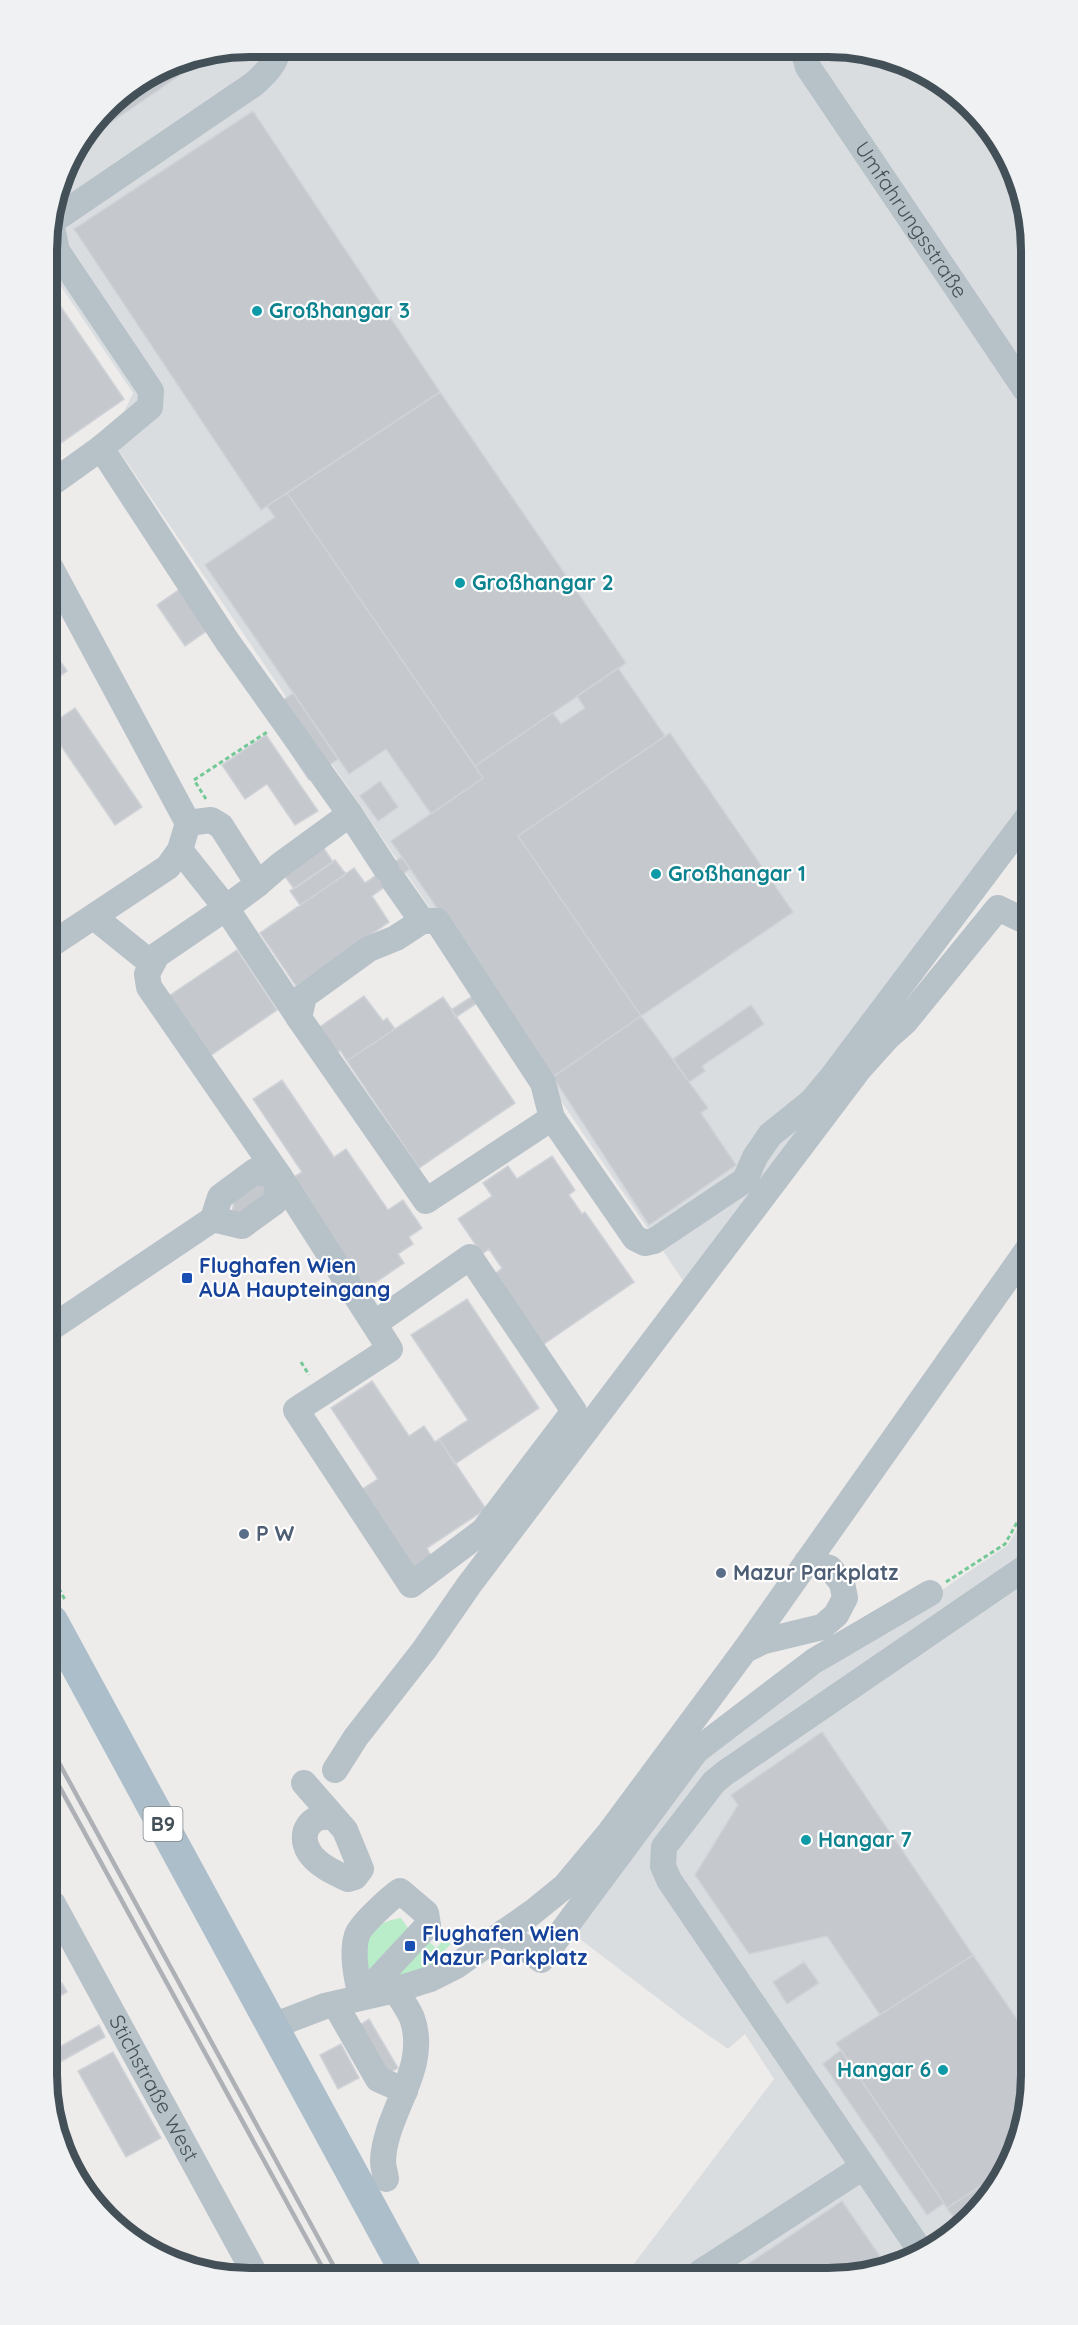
<svg xmlns="http://www.w3.org/2000/svg" width="1078" height="2325" font-family="Quicksand,sans-serif">
	<style>
		.airport { fill: #dadde0 }
		.green { fill: #b9ecc8 }
		.building { fill: #c5c9ce; stroke: #cfd2d7; stroke-width: 1.5 }
		.lines { fill: none; stroke-linecap: round; stroke-linejoin: round }
		.path { stroke: #73c996; stroke-width: 3; stroke-dasharray: 4.5 3; stroke-linecap: butt }
		.minor { stroke: #b7c1c8; stroke-width: 26 }
		.major { stroke: #abbeca; stroke-width: 32 }
		.rail { stroke: #adb1b6; stroke-width: 4.5 }
		.culture-dot { fill: #0f9aa8; stroke: #fff; stroke-width: 2 }
		.transit-dot { fill: #1a4fb4; stroke: #fff; stroke-width: 2 }
		.service-dot { fill: #5c6f8a; stroke: #fff; stroke-width: 2 }
		.labels { text-anchor: middle; stroke-width: 4.5; stroke-linejoin: round; paint-order: stroke }
		.shield { fill: #fff; stroke: #7c848a; stroke-width: 1.5 }
		.shield-label { font-size: 20px; font-weight: bold; fill: #445058 }
		.street-label { font-size: 21px; fill: #445058; stroke: #fff }
		.culture-label { font-size: 21px; font-weight: bold; fill: #0d838f; stroke: #fff; text-anchor: start }
		.transit-label { font-size: 21px; font-weight: bold; fill: #164399; stroke: #fff; text-anchor: start }
		.service-label { font-size: 21px; font-weight: bold; fill: #4e5e75; stroke: #fff; text-anchor: start }
		.rim { fill: none; stroke: #445058; stroke-width: 8 }
	</style>
	<rect width="100%" height="100%" fill="#eeebeb"/>
	<path class="airport" d="M250,47L868,50L962,97L997,137L1024,197L1027,837L684,1282L111,439L133,393L56,279L47,270V236L68,160L116,97L172,62Z
		M1029,1509L1031,2089L1016,2153L989,2199L941,2244L881,2271L627,2273L774,2079L745,2034L728,2049L685,2019L572,1933L717,1743L1008,1545Z"/>
	<path class="green" d="M401,1918L410,1931L369,1975L365,1937C374,1926 387,1920 401,1918Z
		M445,1939L451,1944L443,1952L448,1958L397,1978L394,1971L428,1941L436,1948Z"/>
	<path class="building" d="M211,54L78,145L116,97L172,62Z
		M253,111L440,392L261,510L74,229Z
		M47,277L53,285L48,288L124,399L48,452Z
		M440,392L626,663L475,766L287,493Z
		M287,493L483,778L431,814L386,749L349,774L205,565L275,517L267,506Z
		M180,589L208,630L185,646L157,605Z
		M51,648L67,671L49,684L48,650Z
		M618,668L665,736L518,836L641,1016L553,1077L391,841L483,778L475,766L553,713L561,724L585,708L577,696Z
		M293,693L338,759L309,780L265,713Z
		M75,708L142,807L115,825L49,728V726Z
		M670,733L793,912L641,1016L518,836Z
		M266,735L318,811L295,825L267,784L245,799L222,765Z
		M380,781L398,807L378,821L360,796Z
		M319,841L333,862L294,889L279,868Z
		M402,857L410,869L372,896L389,922L296,986L260,933L354,868L365,883Z
		M335,860L346,874L300,905L290,891Z
		M237,950L277,1010L210,1056L169,996Z
		M490,985L494,992L456,1017L451,1010Z
		M364,996L383,1021L387,1018L395,1029L347,1061L340,1050L335,1054L317,1029Z
		M443,997L515,1103L419,1168L347,1061Z
		M751,1005L764,1024L702,1066L705,1071L689,1082L673,1059Z
		M641,1016L708,1108L701,1113L736,1165L649,1225L553,1077Z
		M282,1080L334,1157L346,1149L388,1210L403,1200L422,1228L409,1237L413,1244L398,1254L404,1263L363,1291L288,1181L302,1172L253,1099Z
		M552,1156L575,1190L569,1195L582,1214L585,1212L634,1282L544,1344L495,1274L502,1268L495,1258L489,1249L482,1254L458,1219L492,1196L483,1183L508,1166L517,1179Z
		M257,1181L272,1184L248,1215L232,1213L235,1196Z
		M467,1299L539,1408L455,1464L439,1439L468,1420L411,1335Z
		M372,1381L409,1436L424,1426L435,1442L439,1439L486,1509L427,1548L431,1556L407,1572L361,1490L378,1479L331,1408Z
		M822,1732L973,1955L880,2015L827,1936L749,1954L695,1875L738,1805L731,1795Z
		M973,1955L1031,2040V2089L1016,2153L1007,2169L947,2208L836,2043Z
		M804,1962L819,1983L787,2004L773,1982Z
		M62,1983L67,1992L53,2000V1988Z
		M369,2019L398,2068L387,2074L358,2026Z
		M99,2025L105,2037L60,2062L54,2050Z
		M341,2044L359,2078L338,2089L320,2055Z
		M841,2050L944,2203L927,2215L823,2064Z
		M113,2052L161,2138L126,2157L78,2071Z
		M1006,2170L989,2199L960,2227L947,2208Z
		M842,2201L888,2268L881,2271L736,2272Z"/>
	<g class="lines">
		<path class="path" d="M206,799L194,780L267,732
			M301,1362L309,1375
			M52,1575L65,1600
			M946,1582L1005,1544L1029,1501"/>
		<g class="minor">
			<path id="s1" d="M803,50L808,67L1025,389"/>
			<path d="M51,222L254,84C266,73 277,63 278,47"/>
			<path d="M101,448L227,641L350,814L280,865L258,884"/>
			<path d="M48,486L101,448L150,407L151,391L57,251L51,223"/>
			<path d="M48,563L188,823L180,850L168,867L49,946"/>
			<path d="M350,814L386,869"/>
			<path d="M180,850L226,908L258,884L221,826L211,820L188,823"/>
			<path d="M394,881L422,921L396,938L369,949L304,996L299,1018L426,1201L552,1118"/>
			<path d="M94,917L151,963"/>
			<path d="M422,921H437L543,1083L552,1118L635,1238L645,1243L654,1241L745,1180L755,1157L770,1135L811,1102L832,1077L1027,818"/>
			<path d="M299,1018L226,908L157,955L147,974L149,987L280,1177L374,1324L470,1257L574,1411L483,1531L411,1585L296,1410L390,1349L374,1324"/>
			<path d="M51,1328L213,1219L220,1197L255,1171L280,1177L275,1202L242,1226L213,1219"/>
			<path d="M745,1650L764,1641L822,1627L836,1615L845,1598L842,1583L830,1568L807,1562"/>
			<path d="M335,1770L356,1737L424,1650L469,1585L860,1068L888,1037L905,1022L998,908L1027,922"/>
			<path d="M304,1783L345,1830L361,1869L355,1877L348,1879C335,1873 317,1865 309,1852C297,1832 312,1812 334,1818"/>
			<path d="M400,1891L426,1913L428,1925L361,1997C357,1980 351,1953 357,1935C361,1924 390,1898 400,1891Z"/>
			<path id="s2" d="M53,1904L255,2274"/>
			<path d="M504,1932L541,1960L696,1751L814,1661L930,1593"/>
			<path d="M335,2004L378,2079L405,2091"/>
			<path d="M273,2026L325,2006L395,1990L430,1979L456,1966L533,1912L565,1886L610,1832L745,1650L1028,1249"/>
			<path d="M386,2179C385,2173 383,2166 383,2161C385,2111 430,2069 412,2018C408,2008 401,1999 395,1990"/>
			<path d="M922,2253L669,1880L663,1866L664,1847L714,1782L725,1773L1029,1565"/>
			<path d="M701,2272L863,2167"/>
		</g>
		<path class="major" d="M52,1621L407,2274"/>
		<path class="rail" d="M52,1750L338,2274
			M52,1773L326,2274"/>
	</g>
	<g class="culture-dot">
		<circle cx="257" cy="311" r="6"/>
		<circle cx="460" cy="583" r="6"/>
		<circle cx="656" cy="874" r="6"/>
		<circle cx="806" cy="1840" r="6"/>
		<circle cx="943" cy="2070" r="6"/>
	</g>
	<g class="transit-dot">
		<rect x="181" y="1272" width="12" height="12" rx="3"/>
		<rect x="404" y="1940" width="12" height="12" rx="3"/>
	</g>
	<g class="service-dot">
		<circle cx="244" cy="1534" r="6"/>
		<circle cx="721" cy="1573" r="6"/>
	</g>
	<g class="labels">
		<rect class="shield" x="143.5" y="1807" width="39" height="34" rx="4.5"/>
		<g class="shield-label">
			<text x="163" y="1831">B9</text>
		</g>
		<g class="street-label">
			<text dy="7" stroke="none"><textPath href="#s1" startOffset="202">Umfahrungsstraße</textPath></text>
			<text dy="7" stroke="none"><textPath href="#s2" startOffset="210">Stichstraße West</textPath></text>
		</g>
		<g class="culture-label">
			<text x="269" y="318">Großhangar 3</text>
			<text x="472" y="590">Großhangar 2</text>
			<text x="668" y="881">Großhangar 1</text>
			<text x="818" y="1847">Hangar 7</text>
			<text x="931" y="2077" text-anchor="end">Hangar 6</text>
		</g>
		<g class="transit-label">
			<text x="199" y="1273">Flughafen Wien<tspan x="199" dy="24">AUA Haupteingang</tspan></text>
			<text x="422" y="1941">Flughafen Wien<tspan x="422" dy="24">Mazur Parkplatz</tspan></text>
		</g>
		<g class="service-label">
			<text x="256" y="1541">P W</text>
			<text x="733" y="1580">Mazur Parkplatz</text>
		</g>
	</g>
	<path d="M0 0H1078V2325H0ZM250 57H828A193 193 0 0 1 1021 250V2075A193 193 0 0 1 828 2268H250A193 193 0 0 1 57 2075V250A193 193 0 0 1 250 57Z" fill="#f0f1f2" fill-rule="evenodd"/>
	<path class="rim" d="M250 57H828A193 193 0 0 1 1021 250V2075A193 193 0 0 1 828 2268H250A193 193 0 0 1 57 2075V250A193 193 0 0 1 250 57Z"/>
</svg>
